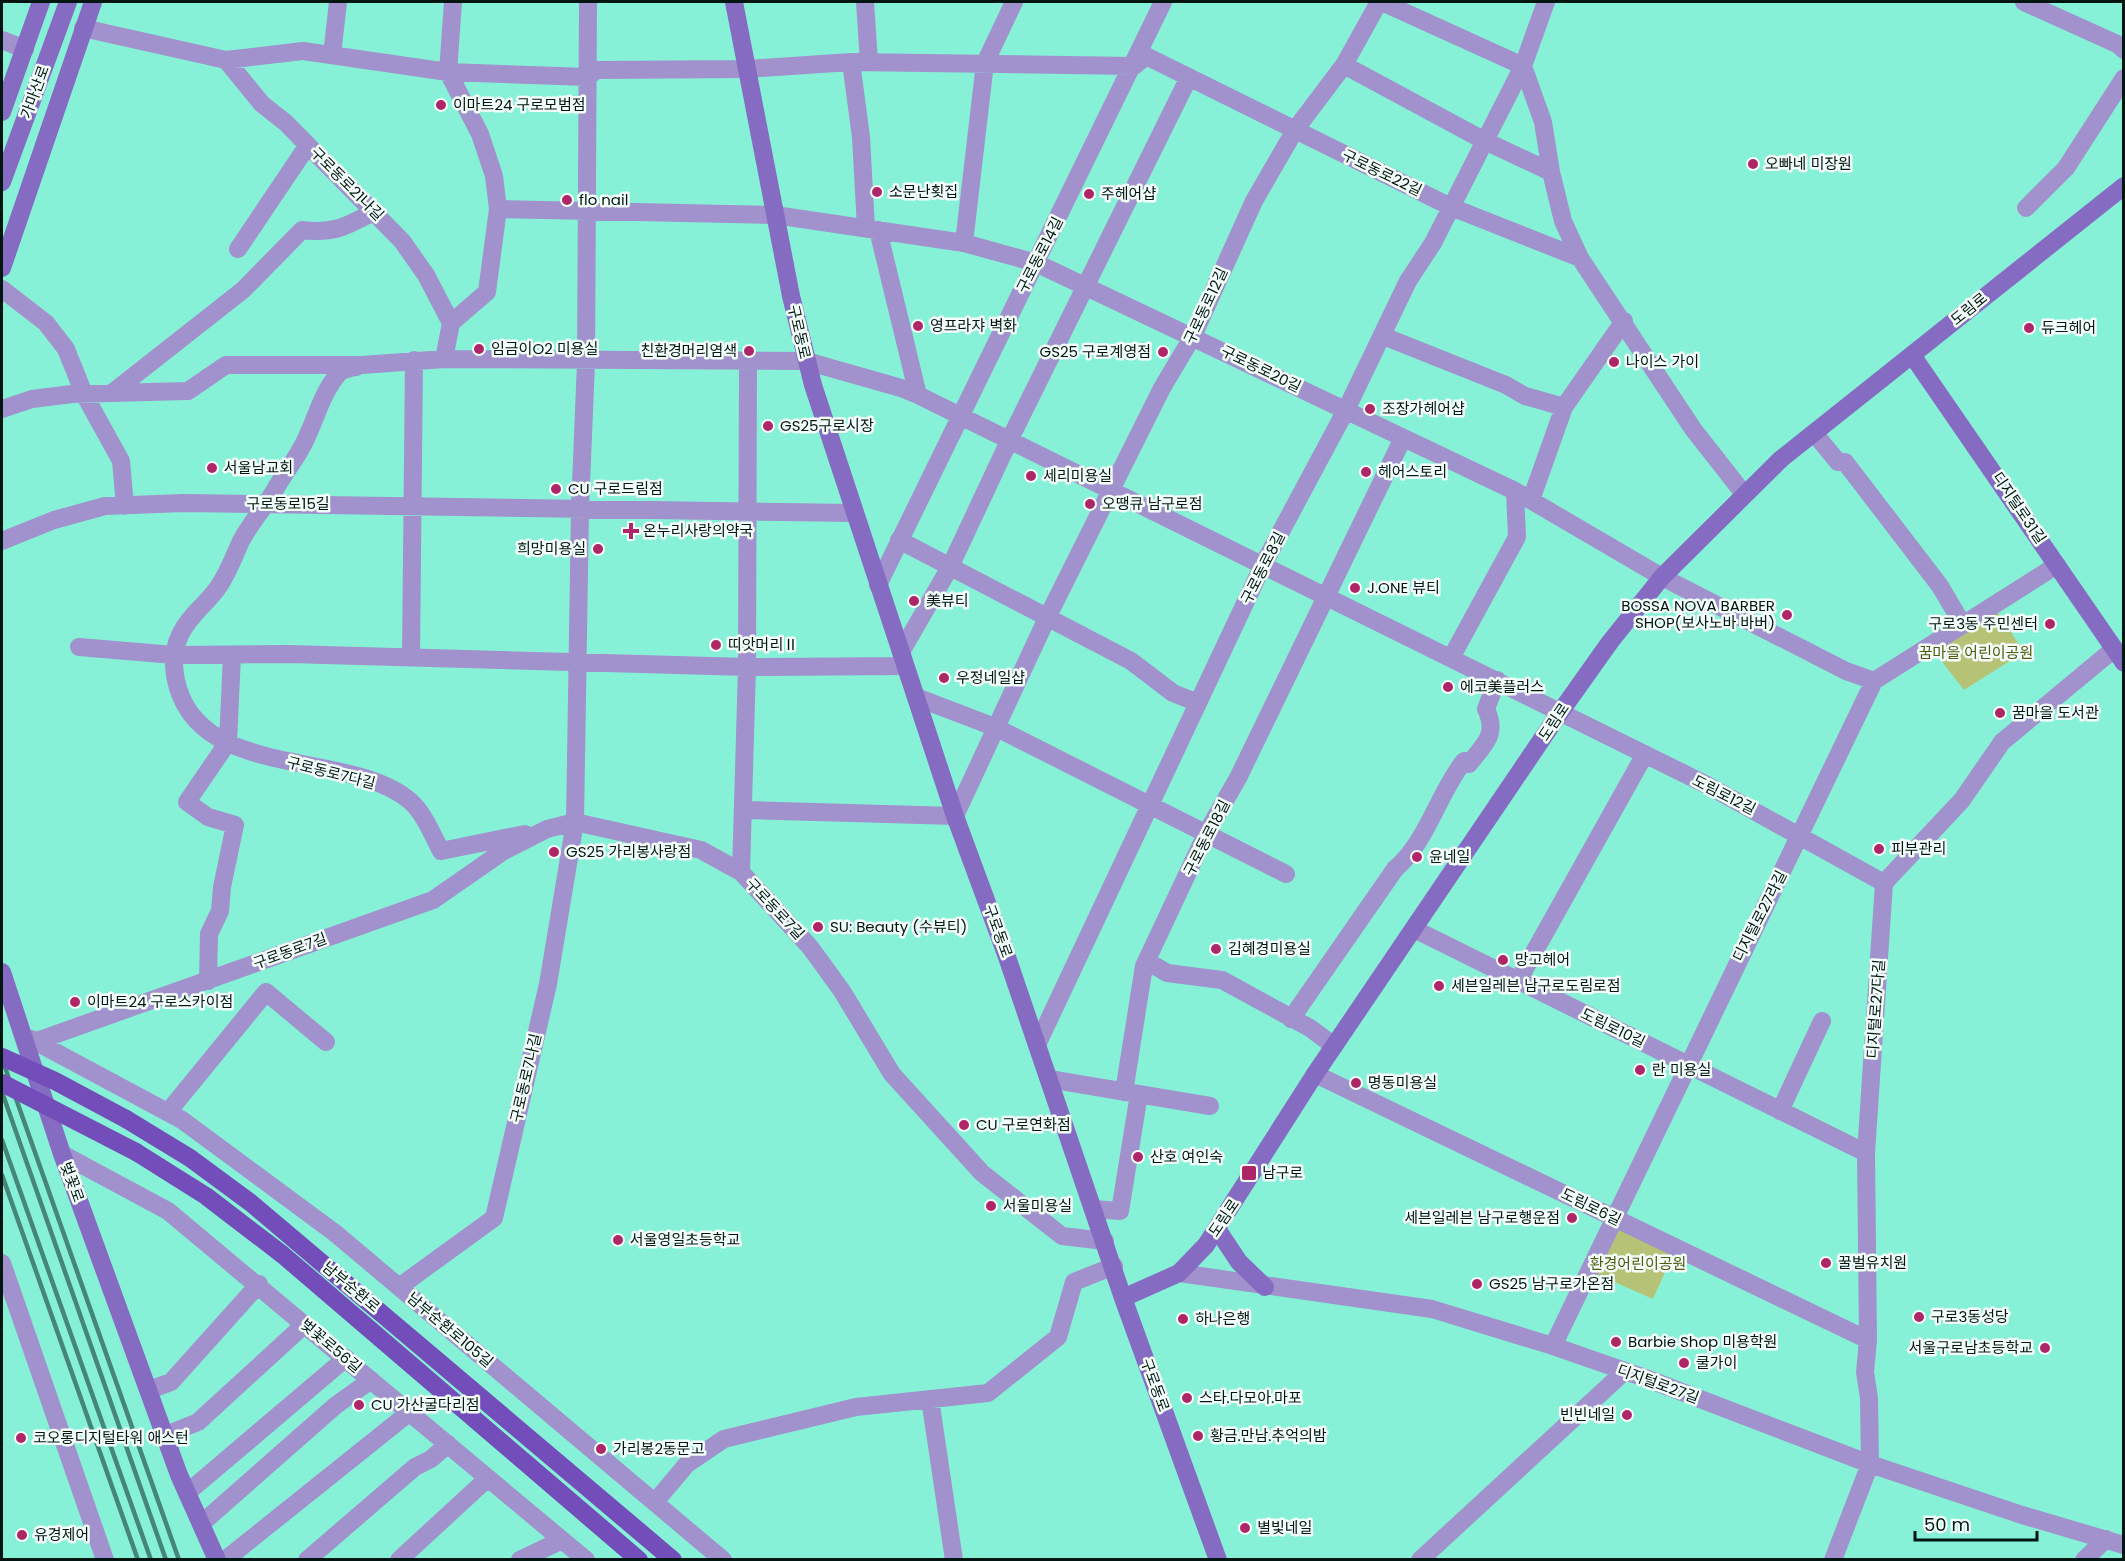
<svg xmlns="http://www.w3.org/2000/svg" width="2125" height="1561" font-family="Poppins,'Noto Sans KR',sans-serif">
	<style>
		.green { fill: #b6c276 }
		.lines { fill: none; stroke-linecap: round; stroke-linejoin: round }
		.street { stroke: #a191cc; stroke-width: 18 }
		.secondary { stroke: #866bc2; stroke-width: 18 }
		.primary { stroke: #734db9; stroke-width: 18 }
		.rail { stroke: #468678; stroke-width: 4.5 }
		.primary-bridge { stroke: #734db9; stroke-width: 18 }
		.poi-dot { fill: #ae2568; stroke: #f4fefb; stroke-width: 2 }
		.labels { text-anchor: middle; stroke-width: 5; stroke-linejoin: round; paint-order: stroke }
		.street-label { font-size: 15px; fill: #011511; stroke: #f4fefb }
		.poi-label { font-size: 15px; fill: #011511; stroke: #f4fefb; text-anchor: start }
		.park-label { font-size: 15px; fill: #525b0c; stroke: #f4fefb }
	</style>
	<rect width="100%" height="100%" fill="#87f1d8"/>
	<path class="green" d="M1997,611L2024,652L1964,690L1933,650Z
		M1617,1226L1674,1252L1653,1299L1594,1273Z"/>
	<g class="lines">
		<path class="street" d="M865,2L869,62
			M1382,2L1523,66L1543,122L1551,172L1563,221L1580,258
			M2024,2L2117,44L2124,50
			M83,28L226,60L303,51L448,72L588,77L596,70L746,69L851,62L1134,66L1146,56L1451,207L1580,258L1693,429L1744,494
			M2,40L25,49
			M332,55L338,2
			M226,60L262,104L286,123L402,241L426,275L451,323
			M851,62L861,137L866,228
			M1344,65L1485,141L1551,172
			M2026,208L2066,168L2124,78
			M498,209L775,215L964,243L1036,263L1515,491L1662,577L1846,671L1874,681
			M878,230L918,395
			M964,243L985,63L1014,2
			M238,249L308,145
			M2,289L46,323L66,349L84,394L121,461L125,506
			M1383,336L1506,385L1525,396L1564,407
			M444,359L451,323L487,292L498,209L494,176L480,134L448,72L453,2
			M356,367C350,368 343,369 339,373C322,392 316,419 305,441C297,458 285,472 276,488C266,506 251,522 241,541C234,556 229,571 219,586C208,603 189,615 180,635C172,652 173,671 178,688C205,780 352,750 410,801C424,813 432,834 441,851L525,834
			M112,393L243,290L302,230C335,234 347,226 375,211
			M2,409L32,399L72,394L188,391L226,365H362L444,359L806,361L901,388L918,395L1707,785L1884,883
			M1814,433L1838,462H1845L1940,586L1963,625
			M1531,500L1564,407L1624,321
			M899,540L1131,661L1173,693L1198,703
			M2,541L54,520L105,506L184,503L854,513
			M878,585L1163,2
			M79,647L174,655L289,654L747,667L905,666
			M901,652L950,567L1009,441L1189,77
			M411,657L414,360
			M1451,658L1517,537L1515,491
			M916,697L997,728L1286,874
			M745,810L955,816L1047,618L1162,388L1193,336L1254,201L1295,130L1344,65L1379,2
			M741,872L747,667L748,361
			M1414,929L1866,1153
			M1147,961L1167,973L1222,980L1310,1028L1334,1046
			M208,981L209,934L220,911L222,887L235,825L208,817L187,802L228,742L232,655
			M1518,981L1645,754
			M1291,1019L1395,869C1427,842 1438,794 1464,761L1469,764C1485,743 1498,735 1486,709L1497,680
			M31,1039L182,1120L335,1233L723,1560
			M37,1041L433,900L502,852L547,829L575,822L701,850L741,872L810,947L842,991L892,1074L982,1173L1062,1236L1105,1241
			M1037,1045L1263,565L1346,410L1408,281L1433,243L1523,66L1546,2
			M1315,1074L1868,1340
			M1049,1079L1210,1106
			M1124,1092L1144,966L1207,832L1238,778L1403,438
			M1780,1111L1822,1021
			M168,1112L266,992L326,1042
			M62,1154L168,1211L586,1560
			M1093,1209L1120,1211L1139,1094
			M2,1263L105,1560
			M1179,1273L1432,1309L1553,1346L1648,1379L1870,1464L2022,1515L2124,1545
			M399,1287L494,1218L548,984L575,822L580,509L586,362L588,2
			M1553,1346L1874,681L2057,565
			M149,1390L171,1382L259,1284
			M930,1399L954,1560
			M166,1435L198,1422L305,1324
			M187,1493L346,1358
			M655,1502L687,1464L724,1439L856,1407L988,1393L1058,1337L1074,1282L1114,1266
			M201,1524L335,1406L371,1380
			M225,1560L410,1412
			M307,1560L415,1467L431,1459L448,1444
			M399,1560L488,1478
			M520,1560L562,1540
			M1420,1560L1625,1371
			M1833,1560L1870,1464L1869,1398L1865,1372L1868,1340L1866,1153L1884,883L1962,800L2002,742L2114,649
			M2084,1560L2106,1539"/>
		<path class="secondary" d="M734,2L791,296L813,385L955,816L1007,957L1123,1298L1218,1560
			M2,112L41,2
			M2,182L68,2
			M2,268L93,2
			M1912,355L2124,663
			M2,972L62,1154L179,1475L217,1560
			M1217,1229L1239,1262L1265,1287
			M1123,1298L1179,1273L1206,1245L1315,1074L1561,711L1610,642L1662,577L1781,459L2124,186"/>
		<path class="primary" d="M126,1119L190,1158L251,1203L673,1560
			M136,1152L206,1196L283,1255L639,1560"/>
		<path class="rail" d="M2,1059L179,1560
			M2,1092L166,1560
			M2,1140L151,1560
			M2,1175L138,1560"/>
		<path class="primary-bridge" d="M2,1057L55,1081L126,1119
			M2,1083L136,1152"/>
	</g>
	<g class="poi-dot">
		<circle cx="441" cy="105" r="6"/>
		<circle cx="1753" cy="164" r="6"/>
		<circle cx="877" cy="192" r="6"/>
		<circle cx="1089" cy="194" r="6"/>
		<circle cx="567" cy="200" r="6"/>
		<circle cx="918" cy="326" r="6"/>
		<circle cx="2029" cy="328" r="6"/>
		<circle cx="479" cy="349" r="6"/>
		<circle cx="749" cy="351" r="6"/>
		<circle cx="1163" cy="352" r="6"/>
		<circle cx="1614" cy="362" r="6"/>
		<circle cx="1370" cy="409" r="6"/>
		<circle cx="768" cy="426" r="6"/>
		<circle cx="212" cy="468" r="6"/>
		<circle cx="1366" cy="472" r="6"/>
		<circle cx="1031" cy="476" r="6"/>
		<circle cx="556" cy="489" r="6"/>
		<circle cx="1090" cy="504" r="6"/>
		<path d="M628 522h6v6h6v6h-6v6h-6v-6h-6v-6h6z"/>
		<circle cx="598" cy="549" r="6"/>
		<circle cx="1355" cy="588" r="6"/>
		<circle cx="914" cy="601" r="6"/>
		<circle cx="1787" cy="615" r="6"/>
		<circle cx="2050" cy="624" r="6"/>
		<circle cx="716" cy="645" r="6"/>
		<circle cx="944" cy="678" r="6"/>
		<circle cx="1448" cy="687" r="6"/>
		<circle cx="2000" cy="713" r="6"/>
		<circle cx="1879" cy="849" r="6"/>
		<circle cx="554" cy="852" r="6"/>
		<circle cx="1417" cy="857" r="6"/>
		<circle cx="818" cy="927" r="6"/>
		<circle cx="1216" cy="949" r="6"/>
		<circle cx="1503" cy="960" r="6"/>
		<circle cx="1439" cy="986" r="6"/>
		<circle cx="75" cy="1002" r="6"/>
		<circle cx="1640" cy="1070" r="6"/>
		<circle cx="1356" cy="1083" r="6"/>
		<circle cx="964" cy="1125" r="6"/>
		<circle cx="1138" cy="1157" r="6"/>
		<rect x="1241" y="1165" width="16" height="16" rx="3"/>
		<circle cx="991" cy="1206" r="6"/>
		<circle cx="1572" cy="1218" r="6"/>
		<circle cx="618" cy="1240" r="6"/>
		<circle cx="1826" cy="1263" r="6"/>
		<circle cx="1477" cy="1284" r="6"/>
		<circle cx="1919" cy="1317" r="6"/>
		<circle cx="1183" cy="1319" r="6"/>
		<circle cx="1616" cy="1342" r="6"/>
		<circle cx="2045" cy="1348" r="6"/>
		<circle cx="1684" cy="1363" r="6"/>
		<circle cx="1187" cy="1398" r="6"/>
		<circle cx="359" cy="1405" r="6"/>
		<circle cx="1627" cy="1415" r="6"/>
		<circle cx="1198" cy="1436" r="6"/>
		<circle cx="21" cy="1438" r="6"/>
		<circle cx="601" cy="1449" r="6"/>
		<circle cx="1245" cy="1528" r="6"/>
		<circle cx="22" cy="1535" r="6"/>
	</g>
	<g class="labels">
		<g class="street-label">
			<text transform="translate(35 92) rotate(-70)" y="5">가마산로</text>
			<text transform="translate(1382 173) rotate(26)" y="5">구로동로22길</text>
			<text transform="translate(347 184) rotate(45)" y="5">구로동로21나길</text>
			<text transform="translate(1040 255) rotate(-63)" y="5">구로동로14길</text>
			<text transform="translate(1206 306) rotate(-65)" y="5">구로동로12길</text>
			<text transform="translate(1969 309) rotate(-39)" y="5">도림로</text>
			<text transform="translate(799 332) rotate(77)" y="5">구로동로</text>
			<text transform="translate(1261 369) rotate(26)" y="5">구로동로20길</text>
			<text x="288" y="509">구로동로15길</text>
			<text transform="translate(2019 508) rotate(56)" y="5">디지털로31길</text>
			<text transform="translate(1263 568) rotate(-63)" y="5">구로동로8길</text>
			<text transform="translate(1554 722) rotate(-56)" y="5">도림로</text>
			<text transform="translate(331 773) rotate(14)" y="5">구로동로7다길</text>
			<text transform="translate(1724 795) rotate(27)" y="5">도림로12길</text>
			<text transform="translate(1207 838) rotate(-63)" y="5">구로동로18길</text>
			<text transform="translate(775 909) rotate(47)" y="5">구로동로7길</text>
			<text transform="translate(1760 916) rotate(-63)" y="5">디지털로27라길</text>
			<text transform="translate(998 931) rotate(70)" y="5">구로동로</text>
			<text transform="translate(290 951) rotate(-20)" y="5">구로동로7길</text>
			<text transform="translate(1876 1009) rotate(-86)" y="5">디지털로27다길</text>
			<text transform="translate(1613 1028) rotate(26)" y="5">도림로10길</text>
			<text transform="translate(526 1078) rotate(-77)" y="5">구로동로7나길</text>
			<text transform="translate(72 1182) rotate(70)" y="5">벚꽃로</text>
			<text transform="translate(1591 1207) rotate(26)" y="5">도림로6길</text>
			<text transform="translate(1224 1218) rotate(-56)" y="5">도림로</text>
			<text transform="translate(351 1287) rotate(40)" y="5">남부순환로</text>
			<text transform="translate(450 1330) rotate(40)" y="5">남부순환로105길</text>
			<text transform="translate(331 1346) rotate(40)" y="5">벚꽃로56길</text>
			<text transform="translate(1658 1384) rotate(20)" y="5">디지털로27길</text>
			<text transform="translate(1155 1385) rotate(70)" y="5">구로동로</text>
		</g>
		<g class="poi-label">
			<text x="453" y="110">이마트24 구로모범점</text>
			<text x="1765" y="169">오빠네 미장원</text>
			<text x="889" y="197">소문난횟집</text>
			<text x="1101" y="199">주헤어샵</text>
			<text x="579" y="205">flo nail</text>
			<text x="930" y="331">영프라쟈 벽화</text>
			<text x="2041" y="333">듀크헤어</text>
			<text x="491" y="354">임금이O2 미용실</text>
			<text x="737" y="356" text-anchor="end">친환경머리염색</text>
			<text x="1151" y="357" text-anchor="end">GS25 구로계영점</text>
			<text x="1626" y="367">나이스 가이</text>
			<text x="1382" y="414">조장가헤어샵</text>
			<text x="780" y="431">GS25구로시장</text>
			<text x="224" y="473">서울남교회</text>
			<text x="1378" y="477">헤어스토리</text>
			<text x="1043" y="481">세리미용실</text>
			<text x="568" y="494">CU 구로드림점</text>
			<text x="1102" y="509">오땡큐 남구로점</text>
			<text x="643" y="536">온누리사랑의약국</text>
			<text x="586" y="554" text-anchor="end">희망미용실</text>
			<text x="1367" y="593">J.ONE 뷰티</text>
			<text x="926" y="606">美뷰티</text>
			<text x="1775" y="611" text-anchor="end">BOSSA NOVA BARBER<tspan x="1775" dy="17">SHOP(보사노바 바버)</tspan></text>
			<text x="2038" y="629" text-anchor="end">구로3동 주민센터</text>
			<text x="728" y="650">띠앗머리Ⅱ</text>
			<text x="956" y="683">우정네일샵</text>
			<text x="1460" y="692">에코美플러스</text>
			<text x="2012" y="718">꿈마을 도서관</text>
			<text x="1891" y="854">피부관리</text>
			<text x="566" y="857">GS25 가리봉사랑점</text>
			<text x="1429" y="862">윤네일</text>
			<text x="830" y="932">SU: Beauty (수뷰티)</text>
			<text x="1228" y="954">김혜경미용실</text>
			<text x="1515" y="965">망고헤어</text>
			<text x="1451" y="991">세븐일레븐 남구로도림로점</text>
			<text x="87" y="1007">이마트24 구로스카이점</text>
			<text x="1652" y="1075">란 미용실</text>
			<text x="1368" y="1088">명동미용실</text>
			<text x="976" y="1130">CU 구로연화점</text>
			<text x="1150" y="1162">산호 여인숙</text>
			<text x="1262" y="1178">남구로</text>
			<text x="1003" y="1211">서울미용실</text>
			<text x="1560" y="1223" text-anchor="end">세븐일레븐 남구로행운점</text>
			<text x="630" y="1245">서울영일초등학교</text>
			<text x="1838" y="1268">꿀벌유치원</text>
			<text x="1489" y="1289">GS25 남구로가온점</text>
			<text x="1931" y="1322">구로3동성당</text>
			<text x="1195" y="1324">하나은행</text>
			<text x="1628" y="1347">Barbie Shop 미용학원</text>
			<text x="2033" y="1353" text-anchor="end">서울구로남초등학교</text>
			<text x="1696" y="1368">쿨가이</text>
			<text x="1199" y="1403">스타.다모아.마포</text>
			<text x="371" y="1410">CU 가산굴다리점</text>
			<text x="1615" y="1420" text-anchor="end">빈빈네일</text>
			<text x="1210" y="1441">황금.만남.추억의밤</text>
			<text x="33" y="1443">코오롱디지털타워 애스턴</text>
			<text x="613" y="1454">가리봉2동문고</text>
			<text x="1257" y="1533">별빛네일</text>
			<text x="34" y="1540">유경제어</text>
		</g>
		<g class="park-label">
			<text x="1976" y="658">꿈마을 어린이공원</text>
			<text x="1638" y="1269">환경어린이공원</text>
		</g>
	</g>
	<rect width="2125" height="1561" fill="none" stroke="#011511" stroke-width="6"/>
	<path d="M1915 1531v9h122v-9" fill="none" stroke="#011511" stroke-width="3"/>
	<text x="1924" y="1531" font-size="18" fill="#011511" stroke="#f4fefb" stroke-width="4.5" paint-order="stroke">50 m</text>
</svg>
